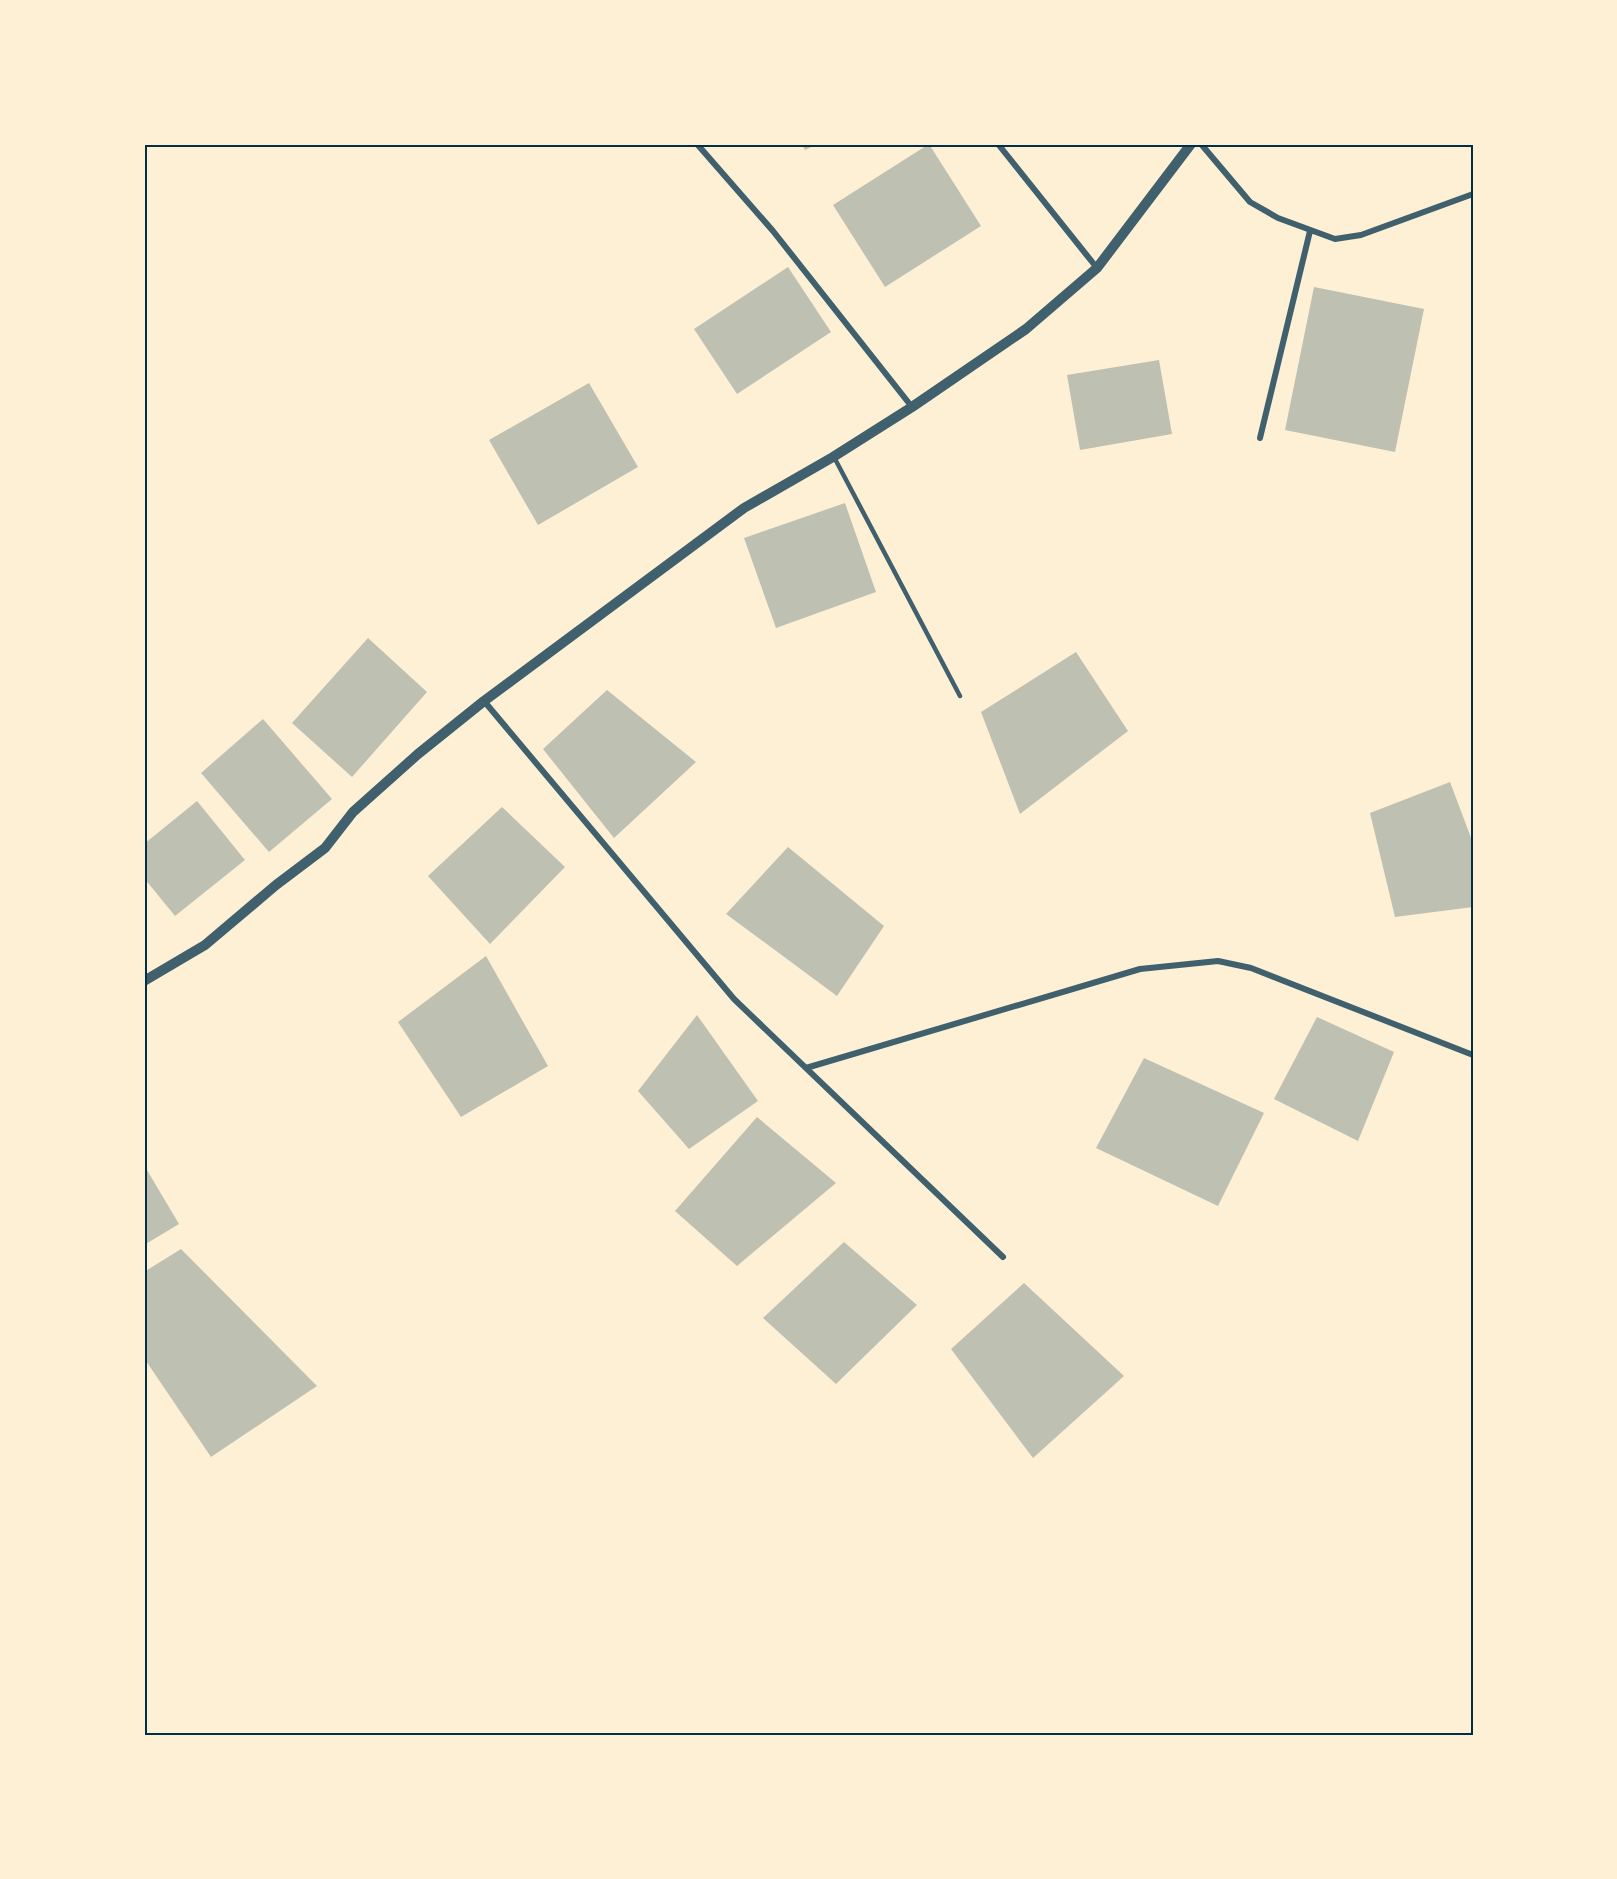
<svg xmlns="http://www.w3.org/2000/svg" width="1617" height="1879" font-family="'Work Sans',sans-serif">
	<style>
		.building { fill: #bec0b2 }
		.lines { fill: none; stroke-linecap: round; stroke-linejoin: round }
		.service { stroke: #3f606c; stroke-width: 4.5 }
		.minor { stroke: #3f606c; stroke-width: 6 }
		.tertiary { stroke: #3f606c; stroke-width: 10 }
		.neatline { fill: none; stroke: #003049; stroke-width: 2 }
	</style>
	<rect width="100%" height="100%" fill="#fdf0d5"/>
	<path class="building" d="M802,144H817L805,150Z
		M929,144L981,226L885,287L833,205Z
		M788,267L831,332L737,394L694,329Z
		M1314,287L1424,309L1395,452L1285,430Z
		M1159,360L1172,434L1080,450L1067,375Z
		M589,383L638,467L538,525L489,440Z
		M845,503L876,592L776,628L744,538Z
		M368,638L427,692L352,777L292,723Z
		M1076,652L1128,731L1020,814L981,712Z
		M607,690L696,762L614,838L543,749Z
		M263,719L332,799L269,852L201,773Z
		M1450,782L1473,843V907L1395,917L1370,813Z
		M197,801L245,860L175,916L144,878V844Z
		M502,807L565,867L490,944L428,876Z
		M788,847L884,926L837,996L726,914Z
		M486,956L548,1066L461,1117L398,1022Z
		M697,1015L758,1101L689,1149L638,1091Z
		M1317,1017L1394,1052L1358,1141L1274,1099Z
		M1144,1058L1264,1113L1218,1206L1096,1148Z
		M757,1117L836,1183L737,1266L675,1211Z
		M144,1165L179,1224L144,1245Z
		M844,1242L917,1305L836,1384L763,1318Z
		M181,1249L317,1386L211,1457L144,1358V1272Z
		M1024,1283L1124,1376L1033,1458L951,1349Z"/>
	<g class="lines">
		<path class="service" d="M834,457L960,696"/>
		<path class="minor" d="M697,144L773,231L912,407
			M998,144L1097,268
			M1201,144L1250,202L1278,218L1335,239L1361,235L1473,194
			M1260,438L1310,231
			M484,701L734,999L1003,1257
			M806,1068L1140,969L1218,961L1251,968L1473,1055"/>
		<path class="tertiary" d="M144,981L205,945L276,885L325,848L353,812L418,754L484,701L744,508L833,457L912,407L1026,329L1097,268L1191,144"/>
	</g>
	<rect width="1617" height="1879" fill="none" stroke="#fdf0d5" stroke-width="291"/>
	<rect x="146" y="146" width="1326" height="1588" class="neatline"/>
</svg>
